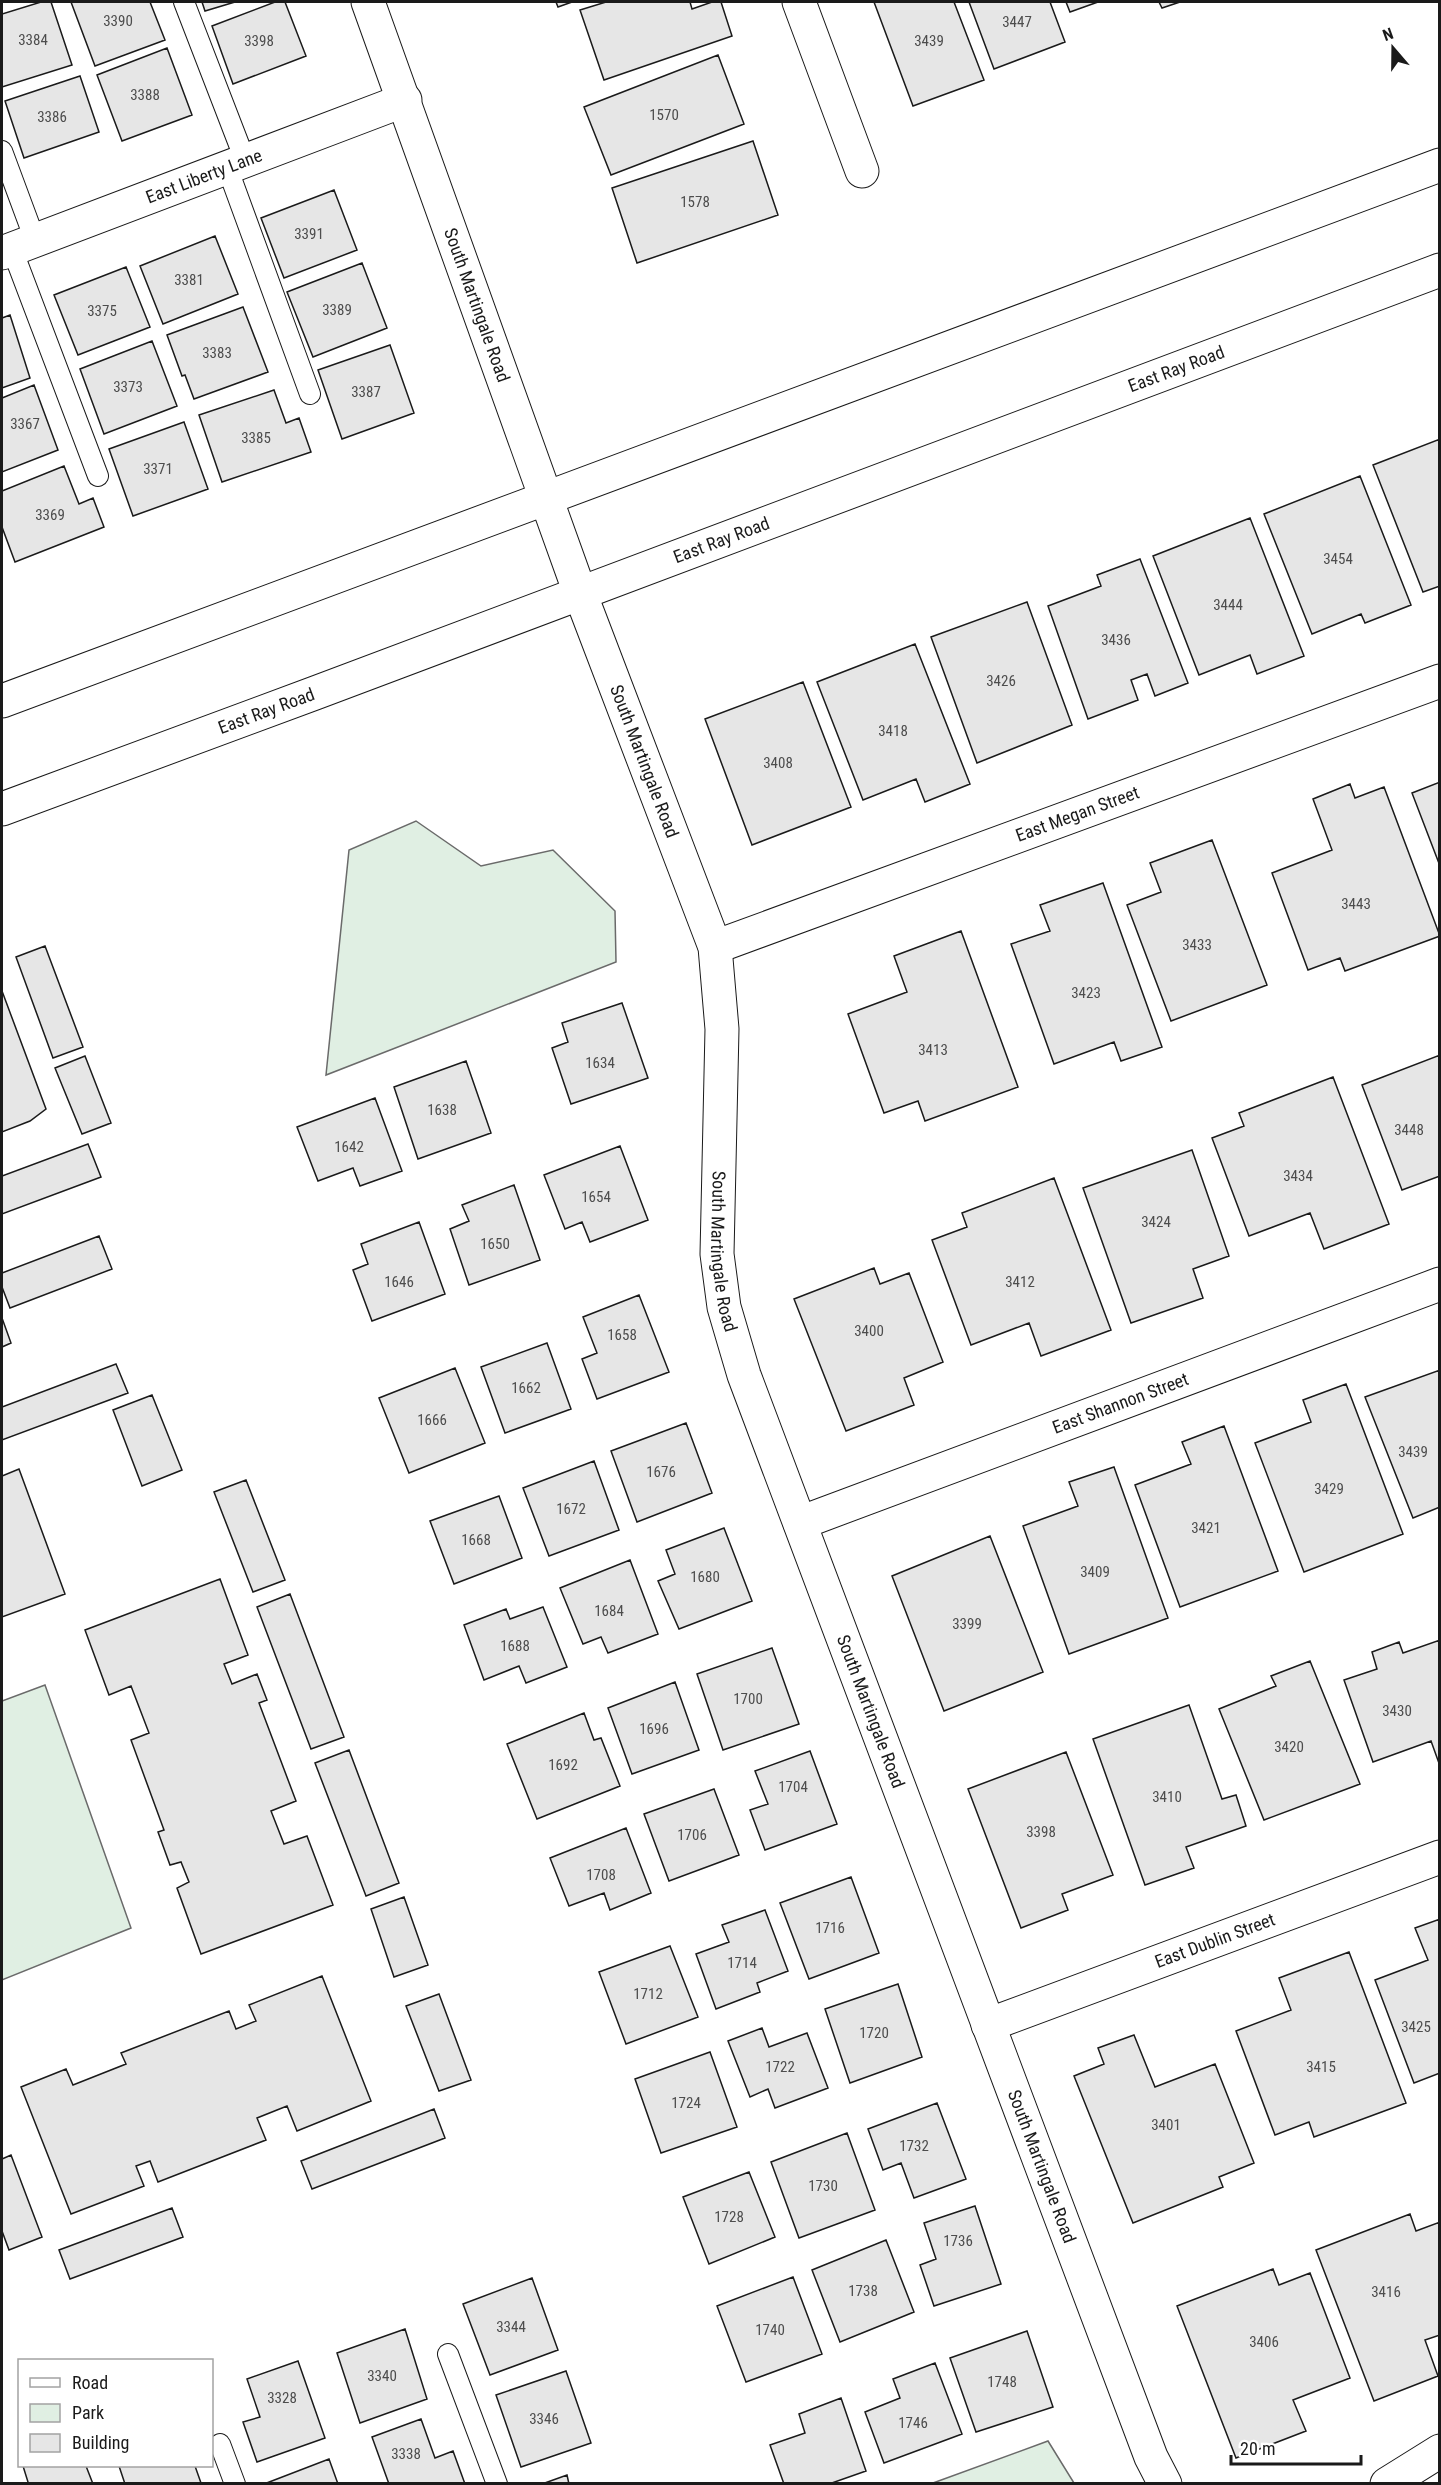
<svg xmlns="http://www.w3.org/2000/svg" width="1441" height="2485" font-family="'Roboto Condensed',sans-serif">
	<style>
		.green { fill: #e0efe3; stroke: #6a6a6a; stroke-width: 1.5 }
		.building { fill: #e6e6e6; stroke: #1a1a1a; stroke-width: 1.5 }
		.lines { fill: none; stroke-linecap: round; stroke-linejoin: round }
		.lane-casing { stroke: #1a1a1a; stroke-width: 22 }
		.street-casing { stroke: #1a1a1a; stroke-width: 35 }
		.primary-casing { stroke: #1a1a1a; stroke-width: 35 }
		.lane { stroke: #fff; stroke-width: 20 }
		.street { stroke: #fff; stroke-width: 33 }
		.primary { stroke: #fff; stroke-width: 33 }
		.labels { text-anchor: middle; stroke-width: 4.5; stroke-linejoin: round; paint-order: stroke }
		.number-label { font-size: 15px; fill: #4d4d4d }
		.street-label { font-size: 18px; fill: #1a1a1a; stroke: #fff }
	</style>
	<rect width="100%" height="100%" fill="#fff"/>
	<path class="green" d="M416,821L481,866L553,850L615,911L616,962L326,1075L349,850Z
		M45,1685L131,1928L2,1980V1701Z
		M1048,2441L1074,2483H933Z"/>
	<path class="building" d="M41,2H51L72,65L2,87V14Z
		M71,2H150L165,40L95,66Z
		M202,2H235L205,11Z
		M275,2H285L306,56L233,84L212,26Z
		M556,2H572L558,7Z
		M606,2H690L692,9L712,2H721L732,36L604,80L580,10Z
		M874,2H954L984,80L913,106Z
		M969,2H1050L1065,42L994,69Z
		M1066,2H1098L1070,12Z
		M1159,2H1180L1162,8Z
		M167,48L192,115L122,141L97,75Z
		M718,55L744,124L611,175L584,107Z
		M80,76L99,132L24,158L5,101Z
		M753,141L778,215L637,263L612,188Z
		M334,190L357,250L284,278L261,218Z
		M215,236L238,294L163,324L140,266Z
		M362,263L387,328L313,357L287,292Z
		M126,267L150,327L78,355L54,295Z
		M243,307L268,372L194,399L185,375L182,376L167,335Z
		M10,315L30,378L2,388V318Z
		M152,341L177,406L104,434L80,369Z
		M390,345L414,413L342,439L318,370Z
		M34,385L58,450L2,472V398Z
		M274,390L286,423L299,418L311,452L222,482L199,415Z
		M184,422L208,489L133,516L109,449Z
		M1440,439V586L1423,592L1373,465Z
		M64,466L79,504L93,498L104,527L15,562L2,527V491Z
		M1360,476L1411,605L1365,623L1361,614L1312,634L1264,514Z
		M1250,518L1304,656L1257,674L1250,655L1199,675L1153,556Z
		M1140,559L1188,683L1155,696L1147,674L1131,680L1138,700L1088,719L1048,606L1101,586L1097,575Z
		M1027,602L1072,725L977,763L931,637Z
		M915,644L970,784L925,802L916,779L863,800L817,682Z
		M803,682L851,807L752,845L705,719Z
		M1440,782V866L1412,793Z
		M1350,784L1355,798L1384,787L1440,936L1345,971L1340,958L1308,970L1272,873L1332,850L1313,799Z
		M1212,840L1267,985L1171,1021L1127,905L1161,892L1150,863Z
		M1103,883L1162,1047L1121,1061L1114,1042L1054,1064L1011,944L1050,931L1040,905Z
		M961,931L1018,1087L925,1121L918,1101L884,1113L848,1014L907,992L894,956Z
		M45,946L83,1047L53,1058L16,957Z
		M2,991L46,1109L30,1121L2,1132Z
		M622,1003L648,1078L571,1104L552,1048L568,1042L562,1023Z
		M1440,1055V1176L1402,1190L1362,1085Z
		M85,1056L111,1123L82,1134L55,1068Z
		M466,1061L491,1133L418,1159L394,1087Z
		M1333,1077L1389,1224L1324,1249L1310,1213L1249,1236L1212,1138L1244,1126L1239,1113Z
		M375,1098L402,1171L360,1186L353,1168L318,1181L297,1127Z
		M88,1144L101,1177L2,1214V1176Z
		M620,1146L648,1220L590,1242L582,1222L565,1229L544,1175Z
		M1192,1150L1229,1256L1193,1269L1203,1298L1131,1323L1083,1188Z
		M1054,1178L1111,1330L1041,1356L1029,1323L971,1345L932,1240L967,1227L962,1213Z
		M514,1185L540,1260L469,1285L450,1229L469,1221L462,1205Z
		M419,1222L445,1294L372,1321L353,1270L368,1264L361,1244Z
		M99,1236L112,1269L10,1308L2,1287V1273Z
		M874,1268L880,1284L909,1273L943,1362L904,1378L914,1405L846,1431L794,1299Z
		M639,1295L669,1372L597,1399L582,1359L597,1353L583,1317Z
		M2,1318L11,1343L2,1347Z
		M547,1343L571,1409L505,1433L481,1367Z
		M116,1364L128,1393L2,1440V1407Z
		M455,1368L485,1443L409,1473L379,1398Z
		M1440,1370V1507L1413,1518L1365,1397Z
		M1346,1384L1403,1534L1304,1572L1255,1443L1311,1422L1303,1400Z
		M152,1395L182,1470L142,1486L113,1410Z
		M686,1423L712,1493L637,1522L611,1451Z
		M1224,1426L1278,1571L1180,1607L1135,1485L1191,1464L1182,1442Z
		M594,1461L619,1530L549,1556L523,1488Z
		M1114,1467L1168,1618L1069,1654L1023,1526L1078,1506L1069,1482Z
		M19,1469L65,1594L2,1617V1476Z
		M246,1480L285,1580L253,1592L214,1492Z
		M499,1496L522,1558L454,1584L430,1521Z
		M724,1528L752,1601L679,1629L658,1581L675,1574L666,1550Z
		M990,1536L1043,1672L944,1711L892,1576Z
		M630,1560L658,1634L608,1653L601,1637L583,1644L560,1588Z
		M220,1579L248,1655L224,1664L232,1684L257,1674L267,1700L259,1703L296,1801L271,1811L284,1844L307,1836L333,1905L201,1954L177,1888L189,1882L181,1862L170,1865L158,1832L164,1830L131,1740L149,1733L131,1686L109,1695L85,1630Z
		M290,1594L344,1737L311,1749L257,1607Z
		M543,1607L567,1667L526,1683L519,1666L484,1680L464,1625L506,1609L510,1619Z
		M1440,1640V1766L1431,1741L1373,1762L1344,1680L1377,1669L1372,1652L1399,1642L1403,1653Z
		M772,1648L799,1724L723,1750L697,1674Z
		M1310,1661L1360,1784L1264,1820L1219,1709L1276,1686L1271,1676Z
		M675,1682L699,1750L632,1774L608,1708Z
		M1189,1705L1222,1799L1236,1795L1246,1826L1186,1847L1194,1868L1145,1885L1093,1739Z
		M584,1713L594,1740L601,1738L620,1786L537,1819L507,1744Z
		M349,1750L399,1883L366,1896L315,1763Z
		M810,1751L837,1824L765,1850L750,1810L768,1804L755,1771Z
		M1066,1752L1113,1875L1062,1894L1068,1910L1021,1928L968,1789Z
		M714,1789L739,1855L669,1881L644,1814Z
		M626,1828L651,1893L610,1910L604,1893L569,1906L550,1858Z
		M851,1877L879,1953L809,1979L780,1903Z
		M404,1897L428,1965L394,1977L371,1909Z
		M765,1910L788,1971L757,1983L760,1992L716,2009L696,1954L729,1942L722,1925Z
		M1440,1919V2073L1414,2083L1375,1980L1428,1960L1415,1928Z
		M670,1946L698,2017L626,2044L599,1972Z
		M1349,1952L1406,2103L1314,2137L1309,2122L1275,2135L1236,2031L1291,2010L1279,1978Z
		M322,1976L371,2101L297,2131L287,2106L257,2118L266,2140L158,2182L150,2161L136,2166L144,2186L71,2214L21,2087L66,2069L73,2085L126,2064L121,2053L229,2011L236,2029L256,2021L249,2005Z
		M898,1984L922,2057L850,2083L825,2009Z
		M439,1994L471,2080L439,2091L406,2006Z
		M762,2028L769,2047L807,2033L828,2088L775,2108L768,2089L750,2097L728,2041Z
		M1134,2035L1155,2087L1215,2064L1254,2163L1219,2177L1223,2187L1133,2223L1074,2076L1104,2064L1098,2048Z
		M710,2052L737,2127L661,2153L635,2079Z
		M937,2103L966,2179L914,2198L901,2163L883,2170L868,2129Z
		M434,2109L445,2138L312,2189L301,2161Z
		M847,2133L875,2210L799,2238L771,2162Z
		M11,2155L42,2237L9,2250L2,2231V2159Z
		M749,2172L775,2237L709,2264L683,2197Z
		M975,2206L1001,2284L934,2306L920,2265L936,2259L924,2223Z
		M172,2208L183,2237L70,2279L59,2250Z
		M1410,2214L1416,2231L1440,2222V2335L1425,2340L1438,2376L1374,2401L1316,2250Z
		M886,2240L914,2312L840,2342L812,2270Z
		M1273,2269L1279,2285L1310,2273L1350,2378L1293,2400L1306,2431L1236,2458L1177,2306Z
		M793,2277L822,2354L746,2382L717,2306Z
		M532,2278L558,2350L490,2375L463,2304Z
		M405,2329L427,2399L360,2423L337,2353Z
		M1027,2331L1053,2407L976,2432L950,2358Z
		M298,2361L325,2438L257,2462L243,2422L260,2417L247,2379Z
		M935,2363L962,2434L884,2463L865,2412L900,2398L893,2379Z
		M566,2371L591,2443L521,2467L496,2395Z
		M841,2398L866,2471L829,2484H784L770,2445L805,2433L799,2414Z
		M421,2419L435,2458L453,2451L465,2484H389L372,2437Z
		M329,2459L338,2484H264Z
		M23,2466H86L93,2484H23L28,2482Z
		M119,2466H195L201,2483L125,2484Z
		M567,2475L569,2484H542Z"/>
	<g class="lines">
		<g class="lane-casing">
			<path id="lane" d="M184,2L245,160
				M2,151L35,240
				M227,167L310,394
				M12,249L98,476
				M448,2354L497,2484
				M220,2444L235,2484"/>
		</g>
		<g class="street-casing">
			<g id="street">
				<path id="s1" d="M368,2L580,593L715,947L722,1029L717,1254L724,1307L744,1375L1151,2457L1165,2484"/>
				<path d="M799,2L862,171"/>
				<path id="s2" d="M2,253L405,100"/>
				<path id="s3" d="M715,947L1440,681"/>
				<path id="s4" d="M800,1523L1440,1284"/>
				<path id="s5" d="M988,2025L1440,1857"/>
				<path d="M1387,2484L1440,2451"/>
			</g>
		</g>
		<g class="primary-casing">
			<g id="primary">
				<path d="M2,701L1440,165"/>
				<path id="s6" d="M2,809L315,693L1440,270"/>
			</g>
		</g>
		<use href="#lane" class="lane"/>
		<use href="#street" class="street"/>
		<use href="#primary" class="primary"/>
	</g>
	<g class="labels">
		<g class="number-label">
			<text x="118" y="26">3390</text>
			<text x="1017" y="27">3447</text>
			<text x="33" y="45">3384</text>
			<text x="259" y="46">3398</text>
			<text x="929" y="46">3439</text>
			<text x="145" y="100">3388</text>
			<text x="664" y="120">1570</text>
			<text x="52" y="122">3386</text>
			<text x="695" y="207">1578</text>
			<text x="309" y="239">3391</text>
			<text x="189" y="285">3381</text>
			<text x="337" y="315">3389</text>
			<text x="102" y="316">3375</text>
			<text x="217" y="358">3383</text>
			<text x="128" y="392">3373</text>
			<text x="366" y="397">3387</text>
			<text x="25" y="429">3367</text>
			<text x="256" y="443">3385</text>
			<text x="158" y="474">3371</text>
			<text x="50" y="520">3369</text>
			<text x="1338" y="564">3454</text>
			<text x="1228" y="610">3444</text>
			<text x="1116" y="645">3436</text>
			<text x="1001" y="686">3426</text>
			<text x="893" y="736">3418</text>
			<text x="778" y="768">3408</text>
			<text x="1356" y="909">3443</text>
			<text x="1197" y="950">3433</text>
			<text x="1086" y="998">3423</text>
			<text x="933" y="1055">3413</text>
			<text x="600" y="1068">1634</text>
			<text x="442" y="1115">1638</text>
			<text x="1409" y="1135">3448</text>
			<text x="349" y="1152">1642</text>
			<text x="1298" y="1181">3434</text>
			<text x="596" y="1202">1654</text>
			<text x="1156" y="1227">3424</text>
			<text x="495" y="1249">1650</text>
			<text x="399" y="1287">1646</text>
			<text x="1020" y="1287">3412</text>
			<text x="869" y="1336">3400</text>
			<text x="622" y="1340">1658</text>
			<text x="526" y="1393">1662</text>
			<text x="432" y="1425">1666</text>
			<text x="1413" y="1457">3439</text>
			<text x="661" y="1477">1676</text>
			<text x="1329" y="1494">3429</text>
			<text x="571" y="1514">1672</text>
			<text x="1206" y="1533">3421</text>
			<text x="476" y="1545">1668</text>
			<text x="1095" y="1577">3409</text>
			<text x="705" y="1582">1680</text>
			<text x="609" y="1616">1684</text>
			<text x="967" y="1629">3399</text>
			<text x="515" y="1651">1688</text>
			<text x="748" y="1704">1700</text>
			<text x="1397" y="1716">3430</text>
			<text x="654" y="1734">1696</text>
			<text x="1289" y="1752">3420</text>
			<text x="563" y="1770">1692</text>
			<text x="793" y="1792">1704</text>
			<text x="1167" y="1802">3410</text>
			<text x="1041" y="1837">3398</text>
			<text x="692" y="1840">1706</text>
			<text x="601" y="1880">1708</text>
			<text x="830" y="1933">1716</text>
			<text x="742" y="1968">1714</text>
			<text x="648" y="1999">1712</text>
			<text x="1416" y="2032">3425</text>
			<text x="874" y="2038">1720</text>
			<text x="780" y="2072">1722</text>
			<text x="1321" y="2072">3415</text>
			<text x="686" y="2108">1724</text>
			<text x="1166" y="2130">3401</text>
			<text x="914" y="2151">1732</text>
			<text x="823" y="2191">1730</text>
			<text x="729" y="2222">1728</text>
			<text x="958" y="2246">1736</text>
			<text x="863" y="2296">1738</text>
			<text x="1386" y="2297">3416</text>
			<text x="511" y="2332">3344</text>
			<text x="770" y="2335">1740</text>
			<text x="1264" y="2347">3406</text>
			<text x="382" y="2381">3340</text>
			<text x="1002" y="2387">1748</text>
			<text x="282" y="2403">3328</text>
			<text x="544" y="2424">3346</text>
			<text x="913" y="2428">1746</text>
			<text x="406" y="2459">3338</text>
		</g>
		<g class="street-label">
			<text dy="6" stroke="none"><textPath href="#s2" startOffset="216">East Liberty Lane</textPath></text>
			<text dy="6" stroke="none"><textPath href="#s1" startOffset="322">South Martingale Road</textPath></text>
			<text dy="6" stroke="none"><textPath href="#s6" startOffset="1254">East Ray Road</textPath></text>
			<text dy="6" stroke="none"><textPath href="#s6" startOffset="768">East Ray Road</textPath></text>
			<text dy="6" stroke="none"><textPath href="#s6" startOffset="282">East Ray Road</textPath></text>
			<text dy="6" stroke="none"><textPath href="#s1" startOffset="808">South Martingale Road</textPath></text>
			<text dy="6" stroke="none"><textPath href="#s3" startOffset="386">East Megan Street</textPath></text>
			<text dy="6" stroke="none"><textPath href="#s1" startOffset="1312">South Martingale Road</textPath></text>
			<text dy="6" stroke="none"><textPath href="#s4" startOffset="342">East Shannon Street</textPath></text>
			<text dy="6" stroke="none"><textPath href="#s1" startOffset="1798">South Martingale Road</textPath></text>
			<text dy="6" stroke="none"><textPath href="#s5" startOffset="242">East Dublin Street</textPath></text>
			<text dy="6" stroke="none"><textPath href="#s1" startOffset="2284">South Martingale Road</textPath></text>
		</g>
	</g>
	<rect width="1441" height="2485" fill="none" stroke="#1a1a1a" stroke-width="6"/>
	<rect x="18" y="2359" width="195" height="108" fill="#ffffff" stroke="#a3a3a3" stroke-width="1.5"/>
	<rect x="30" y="2378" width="30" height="9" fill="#ffffff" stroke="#a3a3a3" stroke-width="1.5"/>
	<text x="72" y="2389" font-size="18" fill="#1a1a1a">Road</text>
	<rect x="30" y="2404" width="30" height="18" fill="#e0efe3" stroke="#a3a3a3" stroke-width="1.5"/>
	<text x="72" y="2419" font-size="18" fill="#1a1a1a">Park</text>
	<rect x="30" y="2434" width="30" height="18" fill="#e6e6e6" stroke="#a3a3a3" stroke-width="1.5"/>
	<text x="72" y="2449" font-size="18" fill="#1a1a1a">Building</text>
	<g transform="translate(1393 48) rotate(340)" stroke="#ffffff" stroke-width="4.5" paint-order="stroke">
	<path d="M0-4.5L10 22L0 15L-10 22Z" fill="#1a1a1a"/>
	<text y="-9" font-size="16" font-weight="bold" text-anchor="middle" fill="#1a1a1a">N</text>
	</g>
	<path d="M1231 2455v9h130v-9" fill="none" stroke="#1a1a1a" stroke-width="3"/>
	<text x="1240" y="2455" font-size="18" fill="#1a1a1a" stroke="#ffffff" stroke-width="4.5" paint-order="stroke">20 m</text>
</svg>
